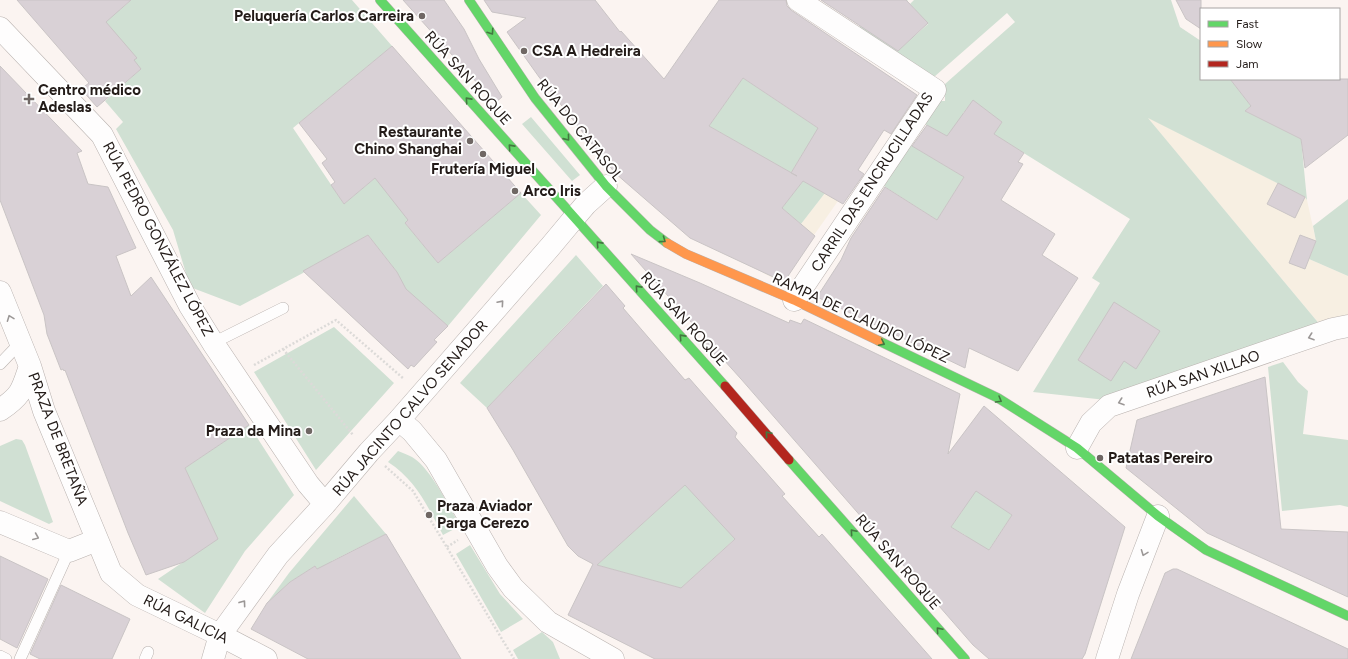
<svg xmlns="http://www.w3.org/2000/svg" width="1348" height="659" font-family="Figtree,sans-serif">
	<style>
		.industrial { fill: #f7efe2 }
		.green { fill: #d0e0d3 }
		.building { fill: #d9d1d6; stroke: #c9c4c5; fill-rule: evenodd }
		.lines { fill: none; stroke-linecap: round; stroke-linejoin: round }
		.lane-casing { stroke: #b9b2af; stroke-width: 12 }
		.street-casing { stroke: #b9b2af; stroke-width: 23 }
		.fast-casing { stroke: #b9b2af; stroke-width: 10 }
		.slow-casing { stroke: #b9b2af; stroke-width: 10 }
		.jam-casing { stroke: #b9b2af; stroke-width: 10 }
		.path { stroke: #dcdad8; stroke-width: 2.5; stroke-dasharray: 2 2; stroke-linecap: butt }
		.lane { stroke: #fefdfd; stroke-width: 11 }
		.street { stroke: #fefdfd; stroke-width: 22 }
		.fast { stroke: #63d668; stroke-width: 9 }
		.slow { stroke: #ff974d; stroke-width: 9 }
		.jam { stroke: #b3261e; stroke-width: 9 }
		.oneway { stroke: #437840 }
		.oneway2 { stroke: #9b9796 }
		.poi-dot { fill: #6f6764; stroke: #fff; stroke-width: 1.5 }
		.labels { text-anchor: middle; stroke-width: 4; stroke-linejoin: round; paint-order: stroke }
		.poi-label { font-size: 15px; font-weight: bold; fill: #231b18; stroke: #fff; text-anchor: start }
		.street-label { font-size: 15px; fill: #231b18; stroke: #fff }
	</style>
	<rect width="100%" height="100%" fill="#fbf4f1"/>
	<path class="industrial" d="M1147,117L1305,197L1307,200L1316,241L1309,259L1348,276V321L1321,326Z
		M825,193L838,201L781,282L763,273Z"/>
	<path class="green" d="M71,0L120,10L131,0H352L392,46L293,128L344,204L386,169L408,220L405,223L438,263L521,193L541,215L448,326L406,290L397,272L368,235L309,268L303,273L240,306L190,287L173,230L116,129L123,122L105,101L141,69Z
		M876,0H908L878,30L902,47L928,24L910,4L914,0H1171L1180,27L1201,41V79H1230L1251,106L1245,111L1301,139L1307,200L1305,197L1148,118L1321,326L1106,400L1033,392L1100,283L1092,278L1130,219L993,134L1002,122L973,101L963,113L978,155L925,124L941,101H945V84L1015,22L1007,13L934,77L858,29Z
		M743,78L827,134L812,155L804,151L791,173L709,126Z
		M531,117L580,175L572,181L522,124Z
		M909,144L964,177L937,220L884,186L883,188Z
		M803,181L825,193L801,224L782,208Z
		M1348,199V276L1309,259L1316,241L1313,226Z
		M576,255L603,286L487,408L460,383Z
		M334,327L394,383L316,470L254,372Z
		M1283,362L1298,382L1308,391L1303,434L1348,440V507L1340,505L1282,511L1268,367Z
		M249,425L294,495L245,551L205,613L158,579L217,539L185,468Z
		M16,439L22,440L25,445L53,522L49,524L0,501V446Z
		M398,451C403,453 408,455 412,457C430,467 450,508 460,526L443,535C427,506 417,481 388,462Z
		M940,464L1012,515L986,554L965,535L951,527L963,510Z
		M685,485L740,534L680,589L677,587L597,565Z
		M354,496L386,534L332,561V568L322,575L315,566L290,582L267,603L289,573Z
		M470,545L500,594L523,619L501,632L456,554Z
		M542,632L553,642L560,659H518L513,650Z"/>
	<path class="building" d="M17,0H131L106,22L137,58L134,60L141,69L97,107L81,89L89,83Z
		M403,0H444L464,29L479,59L502,97L495,103Z
		M484,0H595L620,32L621,31L664,79L719,0H786L787,6L791,10L917,95L891,134L884,130L858,170L864,174L843,204L803,181L782,208L815,236L784,282L690,238L615,173L539,77L507,32L526,18L492,12ZM743,78L818,128L791,173L797,176L709,126Z
		M821,0H906L928,23L898,51Z
		M1176,0H1201V29L1186,19Z
		M392,46L521,193L438,263L405,223L408,220L375,178L344,204L331,185L335,182L322,163L327,159L299,123Z
		M0,66L82,151L77,153L88,184L108,187L136,248L116,256L131,296L151,277L249,425L185,468L218,539L184,562L146,575L128,533L65,370L64,371L63,369L61,370L47,334L44,315L0,200Z
		M1230,79H1348V135L1305,168L1301,139L1245,111L1251,106Z
		M973,100L1002,122L994,134L1024,153L1018,162L1023,164L1001,200L1055,234L1042,255L1078,278L1018,371L969,348L965,368L817,297L841,260L851,238L885,187L937,220L964,177L912,146L927,125L947,136Z
		M1278,183L1305,197L1295,218L1267,204Z
		M368,235L397,272L406,289L448,326L434,340L437,342L414,367L411,365L408,369L303,271Z
		M1300,235L1316,241L1305,269L1289,263Z
		M631,254L700,283L789,323L790,320L801,324L804,319L960,394L948,454L984,406L1125,527L1085,654L1082,659H989L973,645L741,379L723,359L720,361L704,341L706,339ZM976,491L1012,515L989,550L951,527Z
		M606,284L625,306L623,308L685,380L689,378L737,433L735,437L785,494L782,496L819,537L822,534L932,659H655L568,615L593,564L578,556L568,546L513,450L487,408ZM685,485L735,539L681,588L597,565Z
		M1114,302L1160,331L1136,369L1124,361L1111,381L1078,360Z
		M1265,377L1281,529L1348,532V597L1207,533L1126,468L1137,420Z
		M386,534L461,659H308L251,629L267,603L290,582L315,566L317,569Z
		M0,556L48,579L17,648L0,639Z
		M1173,569H1177L1348,649V659H1131L1165,573Z
		M61,585L130,619L112,659H40L30,654Z"/>
	<g class="lines">
		<g class="lane-casing">
			<path id="lane" d="M213,343L283,308
				M0,364L20,343
				M0,656L6,659
				M20,659L69,551
				M145,659L148,652"/>
		</g>
		<g class="street-casing">
			<path id="street" d="M0,28L102,135L190,306L213,343L308,484L325,504
				M0,292L30,366L44,411L111,573L137,595L220,635L266,659
				M794,300L935,90L798,0
				M0,410C22,395 22,390 30,366
				M399,420L412,431L436,460L497,566L513,588L548,622L613,659
				M1077,448L1091,423L1109,406L1333,329L1348,326
				M0,522L69,551L97,540
				M213,659L220,635L278,555L325,504L369,452L399,420L550,247L575,217L586,204L606,186
				M1107,659L1128,594L1158,516"/>
		</g>
		<g class="fast-casing">
			<path id="fast" d="M380,0L725,386
				M469,0L535,98L606,186L650,230L667,243
				M879,341L998,398L1077,448L1158,516L1206,550L1348,616
				M789,460L965,659"/>
		</g>
		<g class="slow-casing">
			<path id="slow" d="M667,243L686,254L794,300L879,341"/>
		</g>
		<g class="jam-casing">
			<path id="jam" d="M725,386L789,460"/>
		</g>
		<path class="path" d="M283,349L353,435
			M254,365L336,320L404,379
			M385,466L413,491L514,659
			M447,547L458,540"/>
		<use href="#lane" class="lane"/>
		<use href="#street" class="street"/>
		<use href="#fast" class="fast"/>
		<use href="#slow" class="slow"/>
		<use href="#jam" class="jam"/>
	</g>
	<defs><path id="oneway-chevron" d="M-2-3.5L2.5 0L-2 3.5" fill="none" stroke-width="1.6" stroke-linecap="round" stroke-linejoin="round"/></defs>
	<g class="oneway">
		<use href="#oneway-chevron" transform="translate(491 32) rotate(56)"/>
		<use href="#oneway-chevron" transform="translate(468 100) rotate(-132)"/>
		<use href="#oneway-chevron" transform="translate(567 138) rotate(51)"/>
		<use href="#oneway-chevron" transform="translate(511 147) rotate(-132)"/>
		<use href="#oneway-chevron" transform="translate(663 240) rotate(36)"/>
		<use href="#oneway-chevron" transform="translate(599 244) rotate(-132)"/>
		<use href="#oneway-chevron" transform="translate(638 288) rotate(-132)"/>
		<use href="#oneway-chevron" transform="translate(682 337) rotate(-132)"/>
		<use href="#oneway-chevron" transform="translate(882 343) rotate(26)"/>
		<use href="#oneway-chevron" transform="translate(999 400) rotate(30)"/>
		<use href="#oneway-chevron" transform="translate(768 434) rotate(-131)"/>
		<use href="#oneway-chevron" transform="translate(853 532) rotate(-131)"/>
		<use href="#oneway-chevron" transform="translate(939 630) rotate(-131)"/>
	</g>
	<g class="oneway2">
		<use href="#oneway-chevron" transform="translate(501 303) rotate(-49)"/>
		<use href="#oneway-chevron" transform="translate(10 318) rotate(-111)"/>
		<use href="#oneway-chevron" transform="translate(1311 337) rotate(161)"/>
		<use href="#oneway-chevron" transform="translate(1121 402) rotate(161)"/>
		<use href="#oneway-chevron" transform="translate(36 537) rotate(23)"/>
		<use href="#oneway-chevron" transform="translate(1144 553) rotate(111)"/>
		<use href="#oneway-chevron" transform="translate(243 603) rotate(-54)"/>
	</g>
	<g class="poi-dot">
		<circle cx="422" cy="16" r="4"/>
		<circle cx="524" cy="51" r="4"/>
		<path d="M27 93h4v4h4v4h-4v4h-4v-4h-4v-4h4z"/>
		<circle cx="470" cy="141" r="4"/>
		<circle cx="483" cy="154" r="4"/>
		<circle cx="515" cy="191" r="4"/>
		<circle cx="309" cy="431" r="4"/>
		<circle cx="1100" cy="458" r="4"/>
		<circle cx="429" cy="515" r="4"/>
	</g>
	<g class="labels">
		<g class="poi-label">
			<text x="414" y="21" text-anchor="end">Peluquería Carlos Carreira</text>
			<text x="532" y="56">CSA A Hedreira</text>
			<text x="38" y="95">Centro médico<tspan x="38" dy="17">Adeslas</tspan></text>
			<text x="462" y="137" text-anchor="end">Restaurante<tspan x="462" dy="17">Chino Shanghai</tspan></text>
			<text x="483" y="174" text-anchor="middle">Frutería Miguel</text>
			<text x="523" y="196">Arco Iris</text>
			<text x="301" y="436" text-anchor="end">Praza da Mina</text>
			<text x="1108" y="463">Patatas Pereiro</text>
			<text x="437" y="511">Praza Aviador<tspan x="437" dy="17">Parga Cerezo</tspan></text>
		</g>
		<g class="street-label">
			<text transform="translate(468 78) rotate(48)" y="5">RÚA SAN ROQUE</text>
			<text transform="translate(580 130) rotate(51)" y="5">RÚA DO CATASOL</text>
			<text transform="translate(872 182) rotate(-57)" y="5">CARRIL DAS ENCRUCILLADAS</text>
			<text transform="translate(158 239) rotate(62)" y="5">RÚA PEDRO GONZÁLEZ LÓPEZ</text>
			<text transform="translate(861 318) rotate(25)" y="5">RAMPA DE CLAUDIO LÓPEZ</text>
			<text transform="translate(684 319) rotate(48)" y="5">RÚA SAN ROQUE</text>
			<text transform="translate(1203 374) rotate(-19)" y="5">RÚA SAN XILLAO</text>
			<text transform="translate(410 408) rotate(-49)" y="5">RÚA JACINTO CALVO SENADOR</text>
			<text transform="translate(58 439) rotate(69)" y="5">PRAZA DE BRETAÑA</text>
			<text transform="translate(898 562) rotate(49)" y="5">RÚA SAN ROQUE</text>
			<text transform="translate(186 619) rotate(26)" y="5">RÚA GALICIA</text>
		</g>
	</g>
	<rect x="1200" y="8" width="140" height="72" fill="#ffffff" stroke="#a7a4a3"/>
	<rect x="1208" y="21" width="20" height="6" fill="#63d668" stroke="#a7a4a3"/>
	<text x="1236" y="28" font-size="12" fill="#231b18">Fast</text>
	<rect x="1208" y="41" width="20" height="6" fill="#ff974d" stroke="#a7a4a3"/>
	<text x="1236" y="48" font-size="12" fill="#231b18">Slow</text>
	<rect x="1208" y="61" width="20" height="6" fill="#b3261e" stroke="#a7a4a3"/>
	<text x="1236" y="68" font-size="12" fill="#231b18">Jam</text>
</svg>
